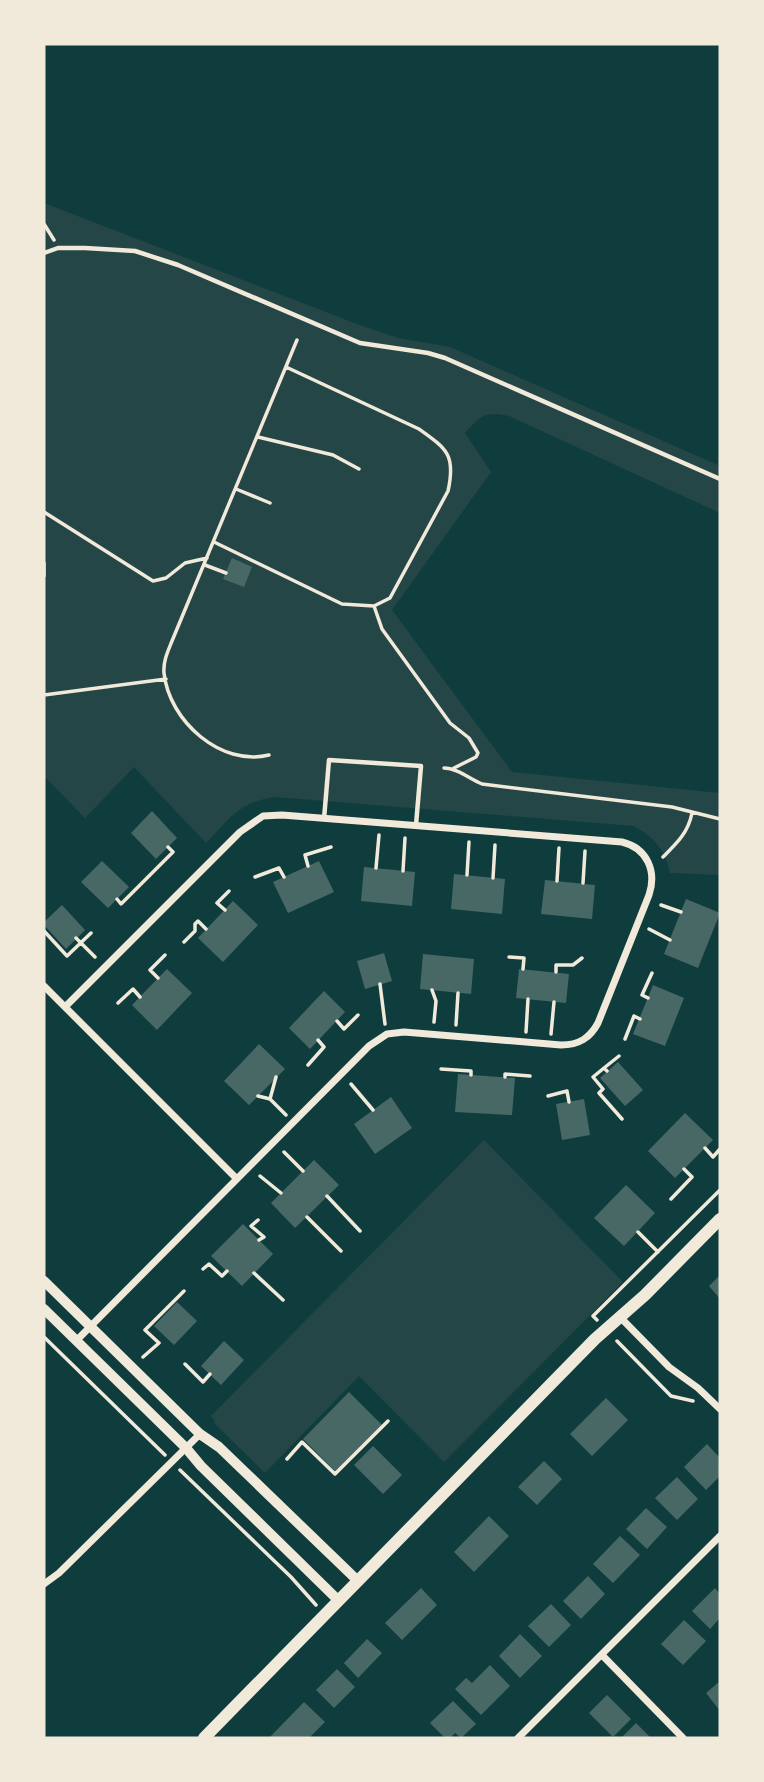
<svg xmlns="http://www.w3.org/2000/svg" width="764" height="1782" font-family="'IBM Plex Serif',serif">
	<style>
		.green { fill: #244646 }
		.building { fill: #486865 }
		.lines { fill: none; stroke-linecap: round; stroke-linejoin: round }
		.path { stroke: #f1e9da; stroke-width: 3.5 }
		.service { stroke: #f1e9da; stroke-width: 4.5 }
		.minor { stroke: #f1e9da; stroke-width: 7 }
		.tertiary { stroke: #f1e9da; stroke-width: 10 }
		.secondary { stroke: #f1e9da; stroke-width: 12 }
	</style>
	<rect width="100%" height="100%" fill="#0f3d3e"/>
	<path class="green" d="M44,203L357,324L398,338L450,347L720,466V513L509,416C485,411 481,415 465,433L491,472L392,610L512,772L720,793V875L670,873C665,850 654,836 633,826L275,797C239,802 230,818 206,843L134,767L85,818L44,776Z
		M484,1140L623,1282L444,1462L359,1376L265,1473L214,1423L215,1421L211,1416Z"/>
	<path class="building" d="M232,558L252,567L244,587L223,579Z
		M152,811L177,838L156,859L131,833Z
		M102,861L129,887L108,908L81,882Z
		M319,861L334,892L288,913L273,882Z
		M364,867L415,872L412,906L361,901Z
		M454,874L505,879L502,914L451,909Z
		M545,880L595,885L592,919L541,914Z
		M686,899L720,913L698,968L664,954Z
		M233,901L258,925L223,962L198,938Z
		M62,905L85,930L66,949L44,925V922Z
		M384,953L392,981L365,989L357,961Z
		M423,954L474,959L471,994L420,989Z
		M167,969L192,993L157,1030L132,1005Z
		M519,969L569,974L566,1003L516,998Z
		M653,985L684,998L665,1046L633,1034Z
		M324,991L345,1012L310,1049L289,1028Z
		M259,1044L285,1069L249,1105L224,1081Z
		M618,1062L643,1090L625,1106L600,1078Z
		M458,1074L515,1078L512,1115L455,1112Z
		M391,1097L412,1128L375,1154L354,1124Z
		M584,1099L590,1135L562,1140L556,1104Z
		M685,1113L713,1140L675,1178L648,1151Z
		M314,1160L339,1185L295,1228L271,1203Z
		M626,1185L655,1213L624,1246L594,1218Z
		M243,1224L273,1254L242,1286L211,1256Z
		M720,1275V1299L709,1286Z
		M177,1302L197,1321L174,1345L154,1326Z
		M224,1341L244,1360L221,1385L201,1366Z
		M349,1392L383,1426L337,1473L303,1439Z
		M606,1398L628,1420L592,1456L570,1434Z
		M707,1444L720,1458V1476L706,1490L684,1467Z
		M373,1446L402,1475L383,1494L354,1465Z
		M544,1461L562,1479L537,1505L518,1487Z
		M677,1477L698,1499L677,1520L655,1498Z
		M646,1508L667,1527L647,1549L626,1529Z
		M489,1516L509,1536L474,1572L454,1552Z
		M620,1536L640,1555L613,1583L593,1564Z
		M588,1576L605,1594L581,1619L563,1601Z
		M421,1588L437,1605L402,1640L385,1623Z
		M715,1588L720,1594V1618L710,1629L692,1611Z
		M551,1604L571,1625L549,1647L528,1626Z
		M684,1620L706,1641L683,1665L661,1644Z
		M520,1634L542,1656L520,1678L499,1656Z
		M367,1639L382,1653L358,1678L344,1663Z
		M490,1665L510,1686L481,1715L455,1689L466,1678L472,1683Z
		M337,1669L355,1687L334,1708L316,1690Z
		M720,1681V1711L706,1693Z
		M607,1695L631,1719L613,1737L589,1713Z
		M453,1701L476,1724L461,1738L455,1733L450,1738H445L430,1723Z
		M304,1702L325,1722L309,1738H269Z
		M636,1723L651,1738H621Z"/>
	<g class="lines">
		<path class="path" d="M44,224L54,240
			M258,437L333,455L359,469
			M236,489L270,503
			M44,512L153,581L166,578L185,563L207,558
			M214,542L342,604L374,606L390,598L448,491C456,455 447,449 419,429L286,367
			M44,563V576
			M205,565L226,573
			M374,606L382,629L450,723L469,738L478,753L476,757L454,768
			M44,695L166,679
			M269,755C221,767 169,721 164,673C163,661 168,651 172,641L297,340
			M444,768C457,768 470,779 482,784L672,807L720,819
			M663,857C677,843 688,833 692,813
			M308,866L305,855L331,847
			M376,868L379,835
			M403,871L405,838
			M467,875L469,842
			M255,877L279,868L284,877
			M493,878L495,845
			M557,881L559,848
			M583,883L585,851
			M117,899L121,904L173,852L168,847
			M661,905L681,912
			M225,910L217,903L229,891
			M649,929L670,940
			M44,931L67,956L91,933
			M76,938L95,957
			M184,942L195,931V924L198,921L206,929
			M509,957L524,958L523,969
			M556,972V965H573L582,958
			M158,978L150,970L165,955
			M380,984L385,1024
			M432,990L436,1001L434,1022
			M648,998L642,995L652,973
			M118,1003L133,989L140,997
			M337,1021L344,1029L358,1015
			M456,1025L458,993
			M526,1032L528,999
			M551,1034L554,1002
			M625,1039L634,1016L640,1019
			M308,1065L324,1047L318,1040
			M604,1068L593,1077L603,1089L599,1093L622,1119
			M441,1069L471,1071V1075
			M607,1071L604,1068L619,1056
			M505,1077V1074L530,1076
			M351,1084L373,1110
			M258,1096L270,1099L276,1077
			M548,1096L567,1091L569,1102
			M270,1099L286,1115
			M705,1148L713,1157L720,1149
			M284,1152L303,1171
			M260,1176L281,1193
			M327,1196L360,1231
			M671,1199L692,1177L684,1169
			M307,1217L341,1251
			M258,1220L251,1226L264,1237L259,1240
			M638,1232L658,1252
			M203,1269L209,1264L222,1276L227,1271
			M254,1273L283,1300
			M597,1320L593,1316L720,1190
			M44,1337L165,1455
			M617,1341L671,1396L693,1401
			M143,1357L159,1343L145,1330L184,1291
			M185,1364L203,1382L210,1374
			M287,1459L302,1442L335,1474L388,1421
			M180,1470L291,1577L316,1605"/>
		<path class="service" d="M44,253L58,248H85L135,251L178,265L360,343L428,353L445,358L720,479
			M324,819L329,760L421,766L416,825"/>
		<path class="minor" d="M44,986L237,1179
			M65,1007L240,832L263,816L282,815L622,842C647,848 657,871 649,895L598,1023C590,1038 579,1045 561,1045L404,1032L387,1034L369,1046L76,1341
			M620,1317L669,1367L698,1388L720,1409
			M44,1584L59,1573L200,1434
			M602,1655L683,1738
			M518,1738L720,1536"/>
		<path class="tertiary" d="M44,1281L200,1434L219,1447L358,1581
			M44,1309L186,1448L201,1466L338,1600"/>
		<path class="secondary" d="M204,1738L595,1339L645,1295L720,1219"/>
	</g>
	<rect width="764" height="1782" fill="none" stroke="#f1e9da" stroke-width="91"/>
</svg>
